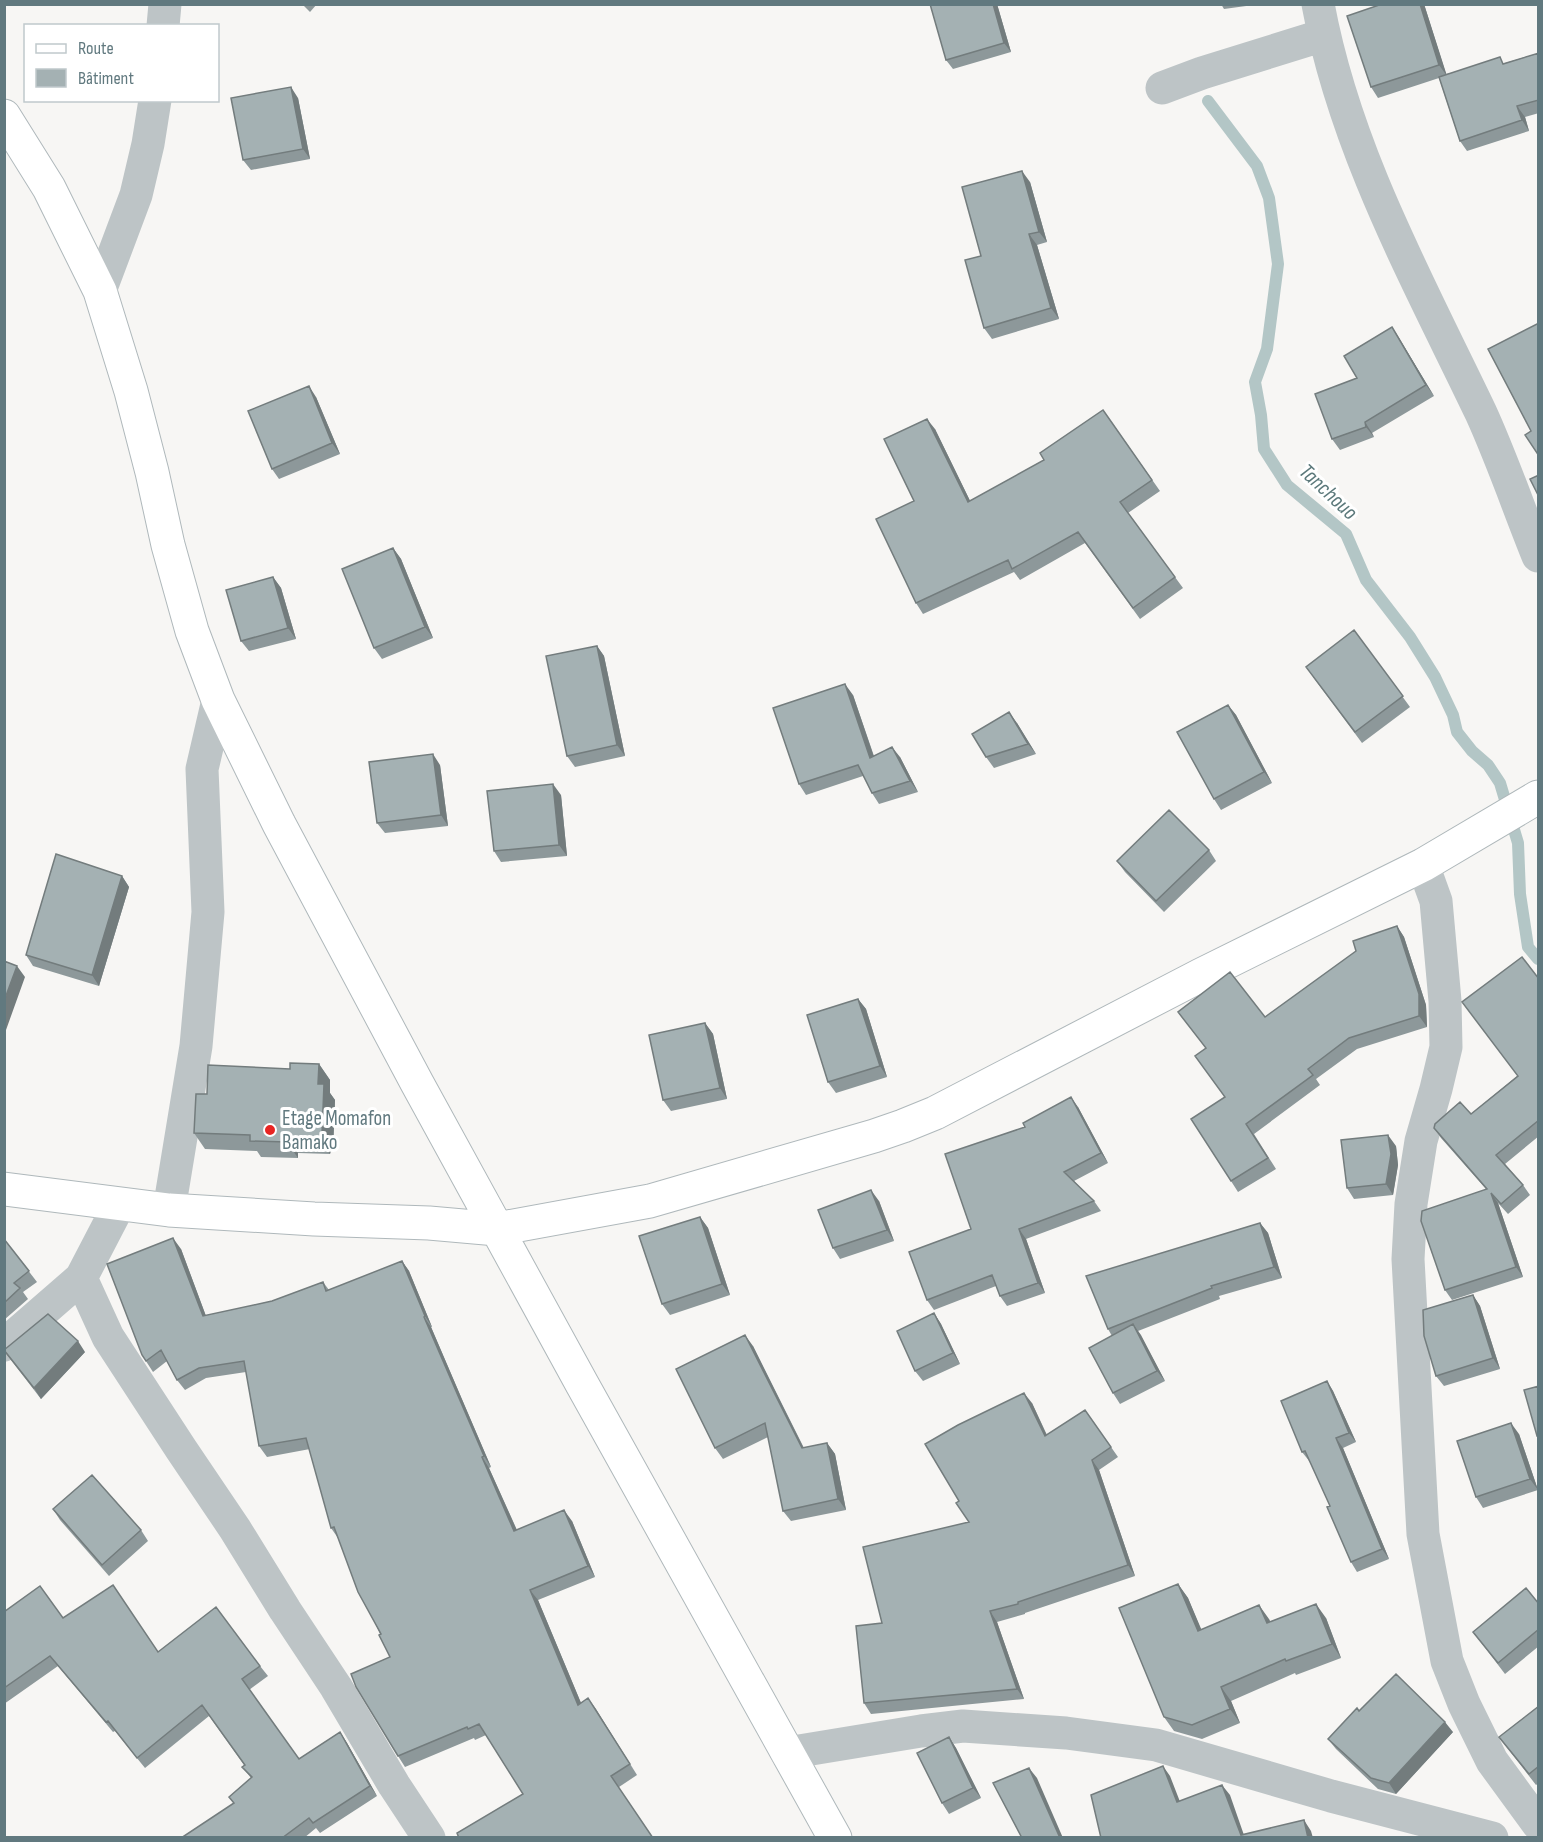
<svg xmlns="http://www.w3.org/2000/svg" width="1543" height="1842" font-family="'Sofia Sans Condensed',sans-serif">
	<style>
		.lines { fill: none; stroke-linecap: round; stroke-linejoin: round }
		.stream { stroke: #b3c6c6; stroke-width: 12 }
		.secondary-casing { stroke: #afb8bb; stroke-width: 35 }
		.street { stroke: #bdc4c6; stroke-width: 33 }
		.secondary { stroke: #fff; stroke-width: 33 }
		.wall { fill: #8d989a }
		.shaded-wall { fill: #737c7d }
		.building { fill: #a4b1b3; stroke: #737c7d; stroke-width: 1.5 }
		.poi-dot { fill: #e82523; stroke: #fff; stroke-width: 2 }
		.labels { text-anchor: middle; stroke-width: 6; stroke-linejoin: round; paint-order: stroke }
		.poi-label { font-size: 21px; fill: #61797f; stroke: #fff; text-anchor: start }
		.water-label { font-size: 22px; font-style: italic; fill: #5c797b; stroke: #fff }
	</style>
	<rect width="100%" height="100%" fill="#f7f6f4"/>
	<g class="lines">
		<path class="stream" d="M1208,101L1257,166L1269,198L1278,264L1267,349L1255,382L1261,415L1264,449L1287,485L1346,534L1366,580L1410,637L1435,677L1453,715L1457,732L1472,751L1488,765L1500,783L1518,843L1520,894L1528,947L1538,959"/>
		<g class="secondary-casing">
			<path id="secondary" d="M4,116L49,188L100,291L131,391L152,472L168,545L192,631L218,700L279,824L417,1083L582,1384L835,1838
				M4,1189L169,1210L314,1219L429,1223L497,1229L650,1201L874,1136L903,1126L935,1113L1201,975L1423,865L1538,797"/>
		</g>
		<path class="street" d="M1318,4C1345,150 1418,281 1481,413C1502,459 1519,509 1538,556
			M163,26L165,4
			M1162,88L1202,73L1324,35
			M100,291L136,195L148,144L155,100
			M1423,865L1436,901L1445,1001L1446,1047L1436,1089L1421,1141L1411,1204L1408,1259L1423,1534L1447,1661L1464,1704L1492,1761L1538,1824
			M119,1205L81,1278L108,1337L181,1449L235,1529L285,1610L336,1687L394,1785L429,1838
			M169,1210L196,1046L208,912L202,769L218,700
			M4,1345L81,1278
			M787,1753L921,1731L963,1726L1066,1733L1156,1745L1331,1796L1492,1838"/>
		<use href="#secondary" class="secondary"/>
	</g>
	<path class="wall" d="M302,4H317L310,12Z
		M930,4H997L1011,52L953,69L946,60Z
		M1221,4H1261L1224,9Z
		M1424,4L1446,74L1505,63L1539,53V113L1525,117L1529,131L1467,151L1460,141L1439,78L1378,98L1371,87Z
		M298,98L310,159L251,170L243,160Z
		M1030,182L1047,242L1037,245L1059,319L992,339L984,328L981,256Z
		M1392,327L1399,338L1434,396L1372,433L1374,437L1340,450L1332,439Z
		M316,397L340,454L279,479L272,469Z
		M1103,410L1160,491L1128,513L1183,588L1140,619L1085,543L1020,580L1014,572L923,614L916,603L914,501L935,429L970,501L1044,460Z
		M393,548L401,559L433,638L382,659L374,648Z
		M273,577L281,588L296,639L249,651L241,641Z
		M1354,630L1410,707L1362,743L1313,677Z
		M597,646L604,656L625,756L575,767L567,756Z
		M853,695L874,756L900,757L918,792L879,804L872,793L863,776L806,795L799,784Z
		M1228,705L1236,715L1272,783L1221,810L1214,799Z
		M1017,723L1036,754L994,768L986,757Z
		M440,765L448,826L385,833L377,823Z
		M561,795L567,856L501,862L494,851Z
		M1209,850L1216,861L1164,912L1125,872L1117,861Z
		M122,876L129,887L99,986L33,966L26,955Z
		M1397,926L1404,937L1426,1005L1427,1027L1357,1049L1316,1079L1320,1085L1254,1134L1276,1169L1238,1192L1231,1181L1225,1097L1206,1048L1178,1012L1265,1017Z
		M1539,979V1136L1505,1164L1523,1185L1530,1195L1508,1214L1498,1203L1523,1277L1452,1300L1445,1290L1486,1189L1441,1138L1434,1128L1471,1114L1517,1076Z
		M858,999L866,1009L887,1077L836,1093L828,1082Z
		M705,1023L713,1034L727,1099L671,1111L663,1100Z
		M319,1064L330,1080V1093L335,1100L333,1150H331L330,1154L298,1153V1158L261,1157L257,1151L205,1149L194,1133L207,1094L290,1069Z
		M1078,1107L1108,1163L1074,1181L1094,1201L1101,1211L1026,1239L1045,1293L1007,1306L1000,1296L996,1286L934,1310L927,1300L971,1229L1025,1127Z
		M1396,1146L1398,1165L1393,1195L1354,1199L1347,1188Z
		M879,1201L894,1241L840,1259L833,1248Z
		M700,1217L708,1228L730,1295L670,1315L662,1304Z
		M1260,1223L1268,1233L1282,1278L1219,1296L1220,1299L1138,1331L1165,1381L1120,1404L1113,1393L1112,1336L1108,1329Z
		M4,1239L37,1282L23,1292L28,1299L4,1320Z
		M181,1249L206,1316L272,1301L323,1282L329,1290L402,1261L409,1271L432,1327H431L491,1467L489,1468L517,1530L572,1521L595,1577L538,1600L581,1703L588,1698L637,1775L619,1787L523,1794L486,1735L475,1740L474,1738L405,1767L398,1756L390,1657L338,1538L331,1528L310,1449L267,1457L259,1446L246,1372L206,1378L185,1390L177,1380L167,1361L153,1372L142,1355Z
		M1473,1295L1480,1306L1500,1369L1444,1386L1436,1376Z
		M934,1313L941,1324L960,1364L923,1381L915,1371Z
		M753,1346L804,1448L827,1443L835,1454L846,1510L791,1521L783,1511L768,1437L723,1459L715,1448Z
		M4,1351L85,1352L41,1399Z
		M1327,1381L1333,1391L1356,1442L1343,1448L1389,1559L1357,1572L1351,1562L1330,1506L1310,1462L1302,1452Z
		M1032,1403L1047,1435L1085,1410L1118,1457L1099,1470L1135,1576L1025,1613V1614L997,1622L1024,1699L871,1714L864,1703L882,1623L969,1522L959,1501Z
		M1519,1434L1538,1490L1483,1508L1476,1497Z
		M53,1509L141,1530L148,1541L109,1576L60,1520Z
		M1178,1584L1188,1598L1201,1630L1269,1619L1270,1622L1326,1618L1341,1658L1296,1675L1295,1673L1231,1701L1240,1723L1202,1739L1174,1731L1164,1717Z
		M1539,1604V1646L1505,1674L1473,1632Z
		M4,1612L63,1618L158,1652L260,1666L268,1676L249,1690L299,1759L340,1732L347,1743L377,1796L320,1833L316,1828L304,1838H181L234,1804L229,1797L251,1778L242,1767L244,1765L209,1716L145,1768L115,1731L113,1732L58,1666L4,1704Z
		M1539,1706V1783L1536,1785L1499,1737Z
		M1359,1710L1453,1732L1396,1794L1378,1789L1336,1749L1328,1739Z
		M949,1737L956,1748L981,1798L949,1814L942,1803Z"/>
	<path class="shaded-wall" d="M993,4H997L1011,52L1004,43Z
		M1420,4H1424L1447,76L1439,65Z
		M291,87L298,98L310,159L303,149Z
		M1517,106L1525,117L1529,131L1522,120Z
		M1022,171L1030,182L1047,242L1039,232Z
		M1029,234L1037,245L1059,319L1051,308Z
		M1392,327L1399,338L1434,396L1426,385Z
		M309,386L316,397L340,454L332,443Z
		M927,419L935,429L976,513L968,502Z
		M1365,422L1372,433L1374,437L1366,427Z
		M393,548L401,559L433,638L425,627Z
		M273,577L281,588L296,639L288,628Z
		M597,646L604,656L625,756L617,745Z
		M845,684L853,695L878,769L870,758Z
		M1228,705L1236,715L1272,783L1264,772Z
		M1009,712L1017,723L1036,754L1028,744Z
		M892,747L900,757L918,792L910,781Z
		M433,754L440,765L448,826L441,815Z
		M553,784L561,795L567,856L559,845Z
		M122,876L129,887L99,986L92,975Z
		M1397,926L1404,937L1426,1005L1427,1027L1419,1016Z
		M17,966L25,977L6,1030L4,1028V1001Z
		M858,999L866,1009L887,1077L880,1066Z
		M705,1023L713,1034L727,1099L720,1088Z
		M319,1064L330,1080V1093L335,1100L333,1150L322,1134L318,1084Z
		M1071,1097L1078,1107L1108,1163L1101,1153Z
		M320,1134L331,1150L330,1154L319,1138Z
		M1388,1135L1396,1146L1398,1165L1393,1195L1386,1184Z
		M287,1137L298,1153V1158L287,1142Z
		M871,1190L879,1201L894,1241L887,1230Z
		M1491,1193L1498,1203L1523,1277L1516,1267Z
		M700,1217L708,1228L730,1295L722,1284Z
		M1260,1223L1268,1233L1282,1278L1274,1267Z
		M1019,1229L1026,1239L1045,1293L1038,1283Z
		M173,1238L181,1249L210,1327L203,1316Z
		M402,1261L409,1271L432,1327L425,1316Z
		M1473,1295L1480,1306L1500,1369L1493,1358Z
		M934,1313L941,1324L960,1364L953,1353Z
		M424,1317L431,1327L491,1467L484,1456Z
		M1133,1324L1141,1335L1165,1381L1157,1371Z
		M745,1335L753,1346L809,1459L802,1448Z
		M78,1341L85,1352L41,1399L34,1388Z
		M1327,1381L1333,1391L1356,1442L1349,1433Z
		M1024,1393L1032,1403L1052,1447L1045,1436Z
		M1511,1423L1519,1434L1538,1490L1530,1479Z
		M1336,1438L1343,1448L1389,1559L1382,1549Z
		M827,1443L835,1454L846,1510L838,1499Z
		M482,1457L489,1468L522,1542L514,1531Z
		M1092,1460L1099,1470L1135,1576L1128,1565Z
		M564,1510L572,1521L595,1577L588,1566Z
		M1178,1584L1188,1598L1208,1645L1198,1631Z
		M530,1590L538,1600L586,1715L578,1705Z
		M1316,1604L1326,1618L1341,1658L1332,1644Z
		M1259,1605L1269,1619L1277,1637L1267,1623Z
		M990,1611L997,1622L1024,1699L1017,1689Z
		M1221,1687L1231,1701L1240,1723L1230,1709Z
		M588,1698L596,1709L637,1775Z
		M1445,1722L1453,1732L1396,1794L1389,1783Z
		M340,1732L347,1743L377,1796L370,1786Z
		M949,1737L956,1748L981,1798L973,1788Z
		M1163,1766L1170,1776L1184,1812L1177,1802Z
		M1029,1768L1037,1778L1063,1838H1060Z
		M1222,1785L1230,1795L1245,1838L1241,1835Z
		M1304,1820L1311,1831L1313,1838H1308Z"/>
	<path class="building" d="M930,4H993L1004,43L946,60Z
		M1382,4H1420L1439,65L1371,87L1347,16Z
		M1539,53V100L1517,106L1522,120L1460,141L1439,77L1500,57L1503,64Z
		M291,87L303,149L243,160L231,98Z
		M1022,171L1039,232L1029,234L1051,308L984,328L965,260L981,256L962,187Z
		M1539,323V456L1525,435L1531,431L1488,349Z
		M1392,327L1426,385L1365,422L1366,427L1332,439L1315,394L1357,378L1344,356Z
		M309,386L332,443L272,469L248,411Z
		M1103,410L1152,480L1120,502L1175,577L1133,608L1078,532L1012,569L1008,560L916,603L876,519L914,501L884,439L927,419L968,502L1044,460L1040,453Z
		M1539,475V497L1530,479Z
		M393,548L425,627L374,648L342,569Z
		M273,577L288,628L241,641L226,590Z
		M1354,630L1403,696L1355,732L1306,667Z
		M597,646L617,745L567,756L546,656Z
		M845,684L870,758L892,747L910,781L872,793L858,765L799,784L773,708Z
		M1228,705L1264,772L1214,799L1177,732Z
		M1009,712L1028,744L986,757L972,734Z
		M433,754L441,815L377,823L369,762Z
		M553,784L559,845L494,851L487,791Z
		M1169,810L1209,850L1156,901L1117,861Z
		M56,854L122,876L92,975L26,955Z
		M1397,926L1419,994V1016L1349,1038L1308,1069L1313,1075L1246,1124L1268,1158L1231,1181L1191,1119L1225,1097L1195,1056L1206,1048L1178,1012L1230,972L1265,1017L1356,951L1353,941Z
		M1522,957L1539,979V1120L1496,1155L1523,1185L1501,1204L1491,1193L1516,1267L1445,1290L1421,1221L1422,1211L1487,1189L1434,1128L1435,1124L1460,1102L1471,1114L1518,1076L1462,1002Z
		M4,961L17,966L4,1001Z
		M858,999L880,1066L828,1082L807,1015Z
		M705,1023L720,1088L663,1100L649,1035Z
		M290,1063L319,1064L318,1084H324L322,1134H320L319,1138L287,1137V1142L250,1141V1135L194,1133L196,1094H207L208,1065L290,1069Z
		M1071,1097L1101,1153L1064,1172L1094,1201L1019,1229L1038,1283L1000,1296L992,1275L927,1300L909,1252L971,1229L945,1154L1025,1127L1023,1123Z
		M1388,1135L1391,1154L1386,1184L1347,1188L1341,1140Z
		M871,1190L887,1230L833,1248L818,1210Z
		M700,1217L722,1284L662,1304L639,1236Z
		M1260,1223L1274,1267L1211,1286L1212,1288L1108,1329L1086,1276Z
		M173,1238L203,1316L272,1301L323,1282L326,1291L402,1261L425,1316L424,1317L484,1456L482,1457L514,1531L564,1510L588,1566L530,1590L578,1705L588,1698L630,1764L611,1776L653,1838H459L457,1833L523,1794L479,1724L468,1729L467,1727L398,1756L356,1687L351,1674L390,1657L379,1635L381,1634L358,1592L334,1527L331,1528L306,1438L259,1446L244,1361L199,1368L177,1380L161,1350L146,1361L142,1355L107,1264Z
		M4,1239L29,1271L14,1283L20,1288L4,1303Z
		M1473,1295L1493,1358L1436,1376L1424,1336L1423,1310Z
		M934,1313L953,1353L915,1371L897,1331Z
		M48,1314L78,1341L34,1388L4,1350Z
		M1133,1324L1157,1371L1113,1393L1089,1348Z
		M745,1335L802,1448L827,1443L838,1499L783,1511L765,1423L715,1448L676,1369Z
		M1327,1381L1349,1433L1336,1438L1382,1549L1351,1562L1327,1507L1330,1506L1305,1451L1302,1452L1281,1401Z
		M1539,1386V1435L1537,1436L1524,1390Z
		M1024,1393L1045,1436L1085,1410L1111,1447L1092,1460L1128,1565L1018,1602V1604L990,1611L1017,1689L864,1703L856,1626L882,1623L863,1547L969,1522L956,1503L959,1501L925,1444L958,1425Z
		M1511,1423L1530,1479L1476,1497L1457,1441Z
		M92,1475L141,1530L102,1565L53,1509Z
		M1178,1584L1198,1631L1259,1605L1267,1623L1316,1604L1332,1644L1286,1661L1285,1659L1221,1687L1230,1709L1192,1725L1164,1717L1119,1608Z
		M113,1585L158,1652L216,1607L260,1666L242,1679L299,1759L340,1732L370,1786L313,1823L309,1818L282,1838H181L234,1803L229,1797L252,1777L242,1767L245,1765L202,1705L137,1758L108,1721L106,1722L50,1656L4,1688V1612L40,1586L63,1618Z
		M1526,1588L1539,1604V1629L1498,1663L1473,1632Z
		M1396,1674L1445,1722L1389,1783L1371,1778L1328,1739L1357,1708L1359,1711Z
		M1539,1706V1766L1529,1774L1499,1737Z
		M949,1737L973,1788L942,1803L917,1753Z
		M1163,1766L1177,1802L1222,1785L1241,1835L1304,1820L1308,1838H1101L1091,1795Z
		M1029,1768L1060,1838H1022L993,1783Z"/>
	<circle class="poi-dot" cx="270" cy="1130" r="6"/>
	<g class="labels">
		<g class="poi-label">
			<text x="282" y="1125">Etage Momafon<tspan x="282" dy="24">Bamako</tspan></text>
		</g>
		<g class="water-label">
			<text transform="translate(1329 491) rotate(43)" y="8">Tanchouo</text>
		</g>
	</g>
	<rect width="1543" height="1842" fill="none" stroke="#61797f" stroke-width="12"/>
	<rect x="24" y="24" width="195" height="78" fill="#ffffff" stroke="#c0c9cc" stroke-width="1.5"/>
	<rect x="36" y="44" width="30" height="9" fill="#ffffff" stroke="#c0c9cc" stroke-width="1.5"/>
	<text x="78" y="54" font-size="18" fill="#61797f">Route</text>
	<rect x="36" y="69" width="30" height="18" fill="#a4b1b3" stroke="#c0c9cc" stroke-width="1.5"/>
	<text x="78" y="84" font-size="18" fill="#61797f">Bâtiment</text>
</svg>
